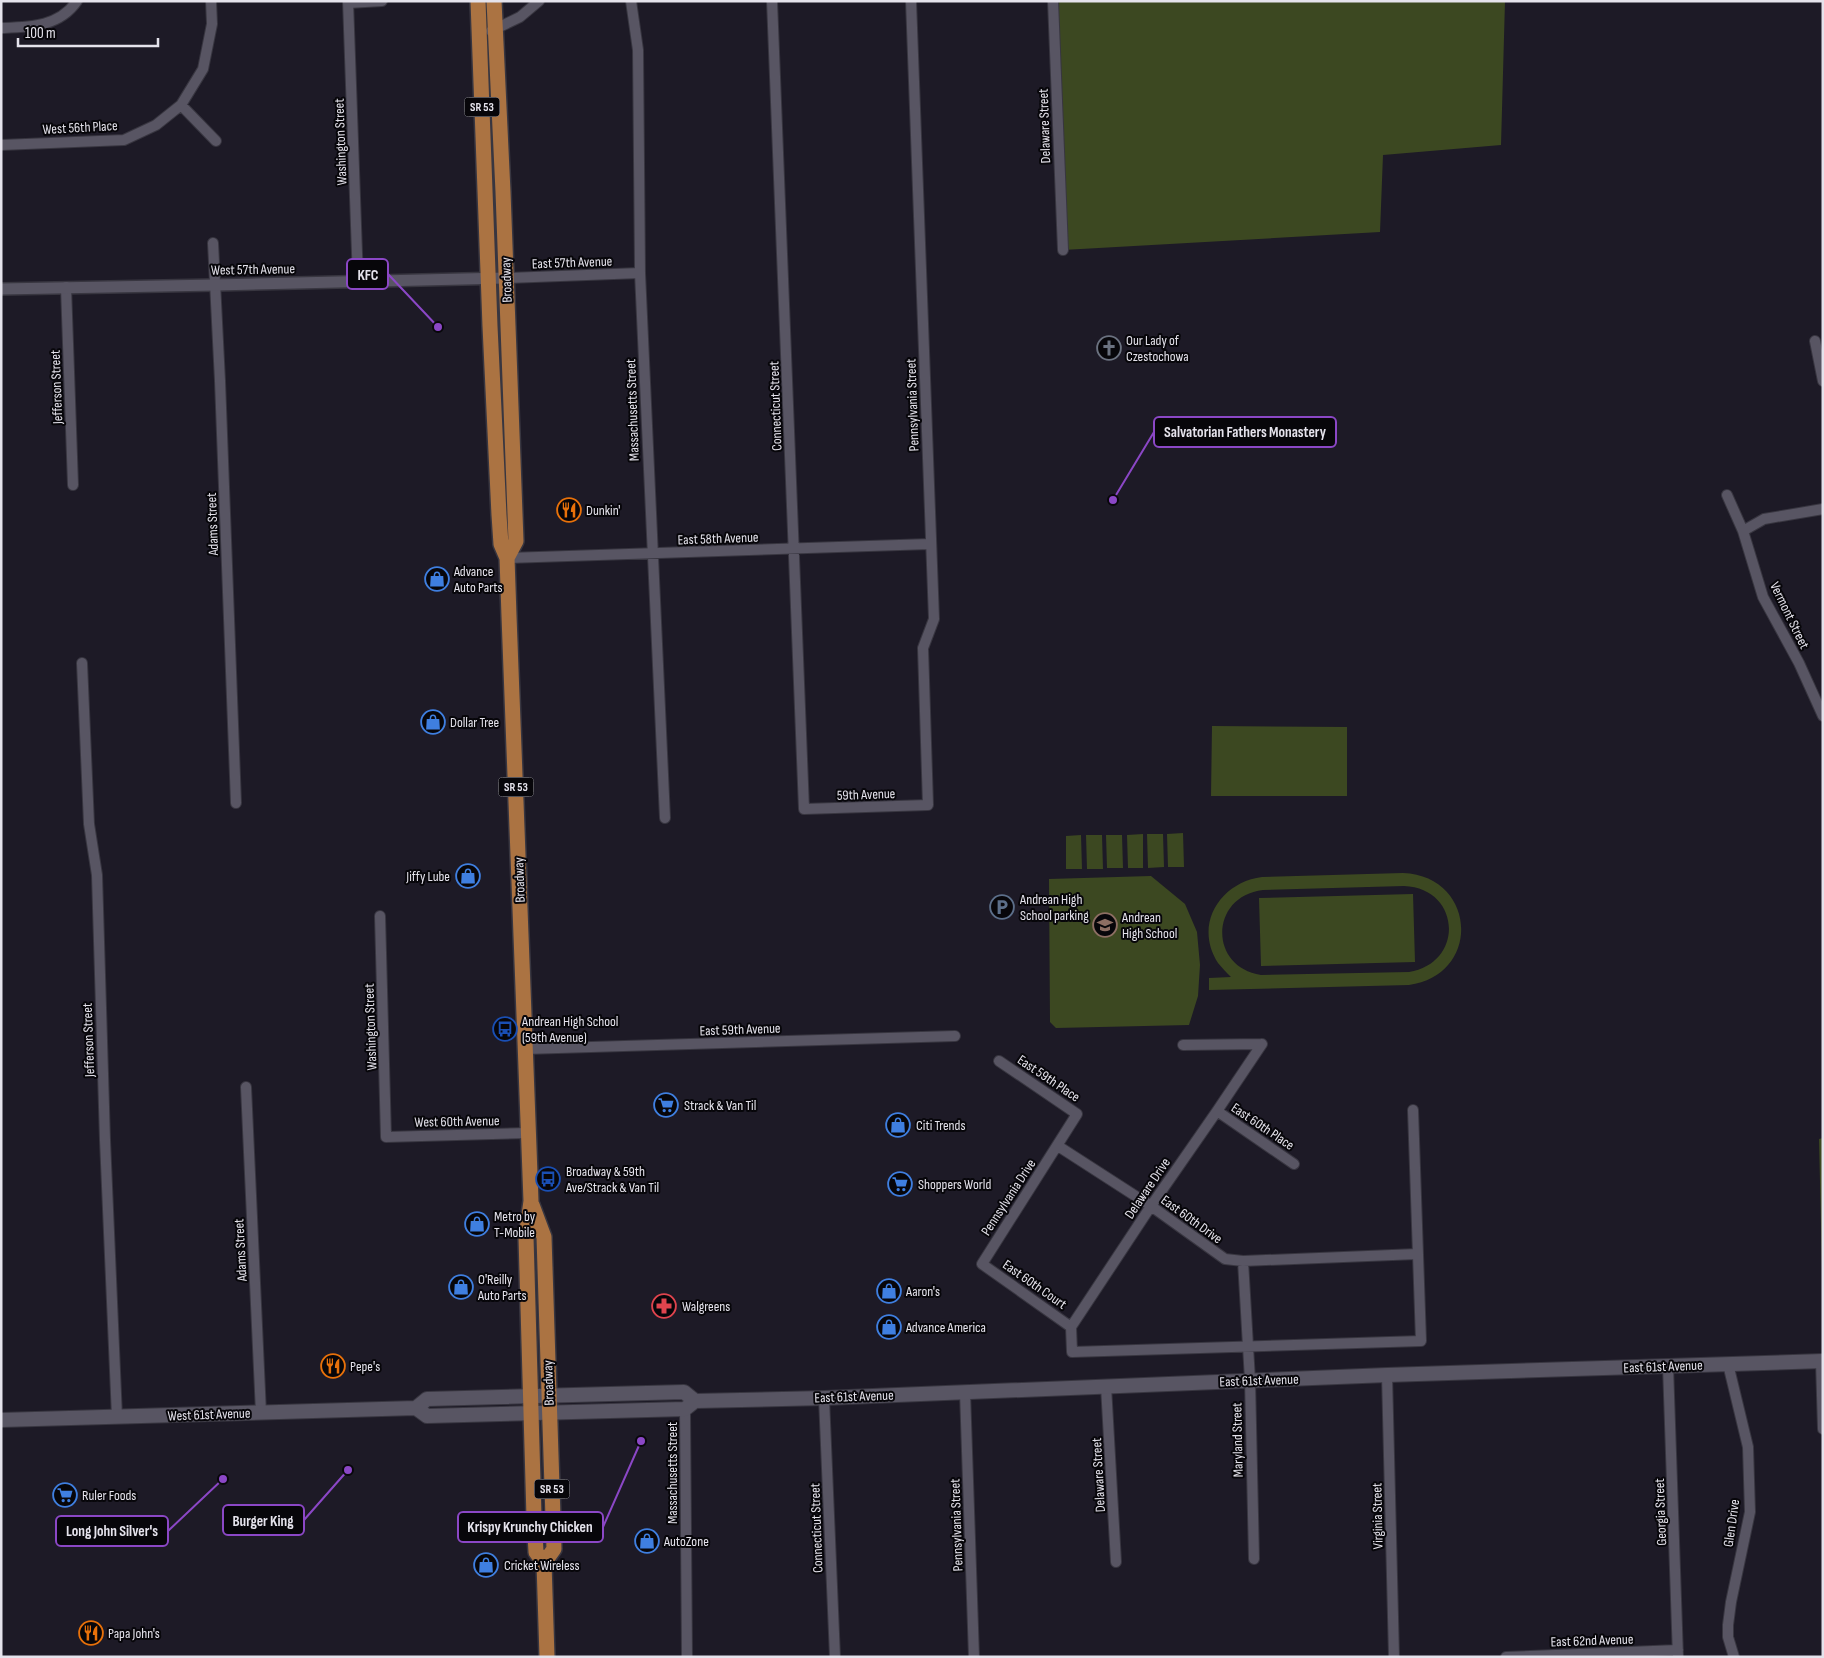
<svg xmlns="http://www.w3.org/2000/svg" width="1824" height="1658" font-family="'Sofia Sans Condensed',sans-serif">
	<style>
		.green { fill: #3c4821; fill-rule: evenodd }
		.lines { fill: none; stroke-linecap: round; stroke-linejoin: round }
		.minor-casing { stroke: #383640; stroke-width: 12 }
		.tertiary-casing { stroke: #383640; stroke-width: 14 }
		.secondary-casing { stroke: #383640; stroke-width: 16 }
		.primary-casing { stroke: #383640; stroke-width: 18 }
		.minor { stroke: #585563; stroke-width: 10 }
		.tertiary { stroke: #585563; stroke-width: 11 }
		.secondary { stroke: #585563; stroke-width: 14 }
		.primary { stroke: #ab7342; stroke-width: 15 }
		.labels { text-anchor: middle; stroke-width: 4; stroke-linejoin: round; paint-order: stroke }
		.shield { fill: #07060a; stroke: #a2a1a8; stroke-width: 1 }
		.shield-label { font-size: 12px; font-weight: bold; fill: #e5e3ec }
		.street-label { font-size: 14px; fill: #e5e3ec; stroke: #07060a }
		.poi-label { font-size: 14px; fill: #e5e3ec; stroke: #07060a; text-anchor: start }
		.leader { fill: none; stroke: #8b47c6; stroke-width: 2 }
		.callout-dot { fill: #8b47c6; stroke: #07060a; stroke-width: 2 }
		.callout { fill: #07060a; stroke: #8b47c6; stroke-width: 2 }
		.callout-label { font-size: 15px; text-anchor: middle; font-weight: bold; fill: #e5e3ec }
	</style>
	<rect width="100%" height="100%" fill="#1d1a26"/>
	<path class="green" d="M1053,1H1505L1501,145L1383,155L1380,232L1063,250Z
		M1212,726L1347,727V796H1211Z
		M1183,833L1184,867H1168L1167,834Z
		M1143,834V868H1128L1127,835Z
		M1147,834H1163L1164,867L1148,868Z
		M1081,835L1082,869H1066V836Z
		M1086,835H1102L1103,869H1087Z
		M1106,835H1122L1123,868H1107Z
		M1403,873C1477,876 1482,975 1409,985L1209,990V978L1231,977C1226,972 1222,968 1218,963C1193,924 1221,882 1262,877ZM1404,886C1461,888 1465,963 1409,972L1261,975C1208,967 1210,896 1263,890Z
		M1151,876L1185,904L1197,932L1200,965L1198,996L1189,1025L1056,1028L1050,1022L1049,879Z
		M1413,894L1415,962L1261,966L1259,898Z
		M1823,1138V1312L1819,1139Z"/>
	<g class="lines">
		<g class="minor-casing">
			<path id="minor" d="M348,1L358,281
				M631,1L638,50L640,273L665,818
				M772,1L804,809L928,805L923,648L934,619L911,1
				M1053,1L1063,250
				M348,3L382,1
				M1,28C30,27 59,27 77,1
				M491,31L520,17L539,1
				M181,105L216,141
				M1,145L124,140L156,125L181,105L203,69L212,24L211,1
				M213,243L220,381L236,803
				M505,278L640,273
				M66,287L73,485
				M1815,341L1823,381
				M1727,495L1743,531L1763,597L1799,663L1823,716
				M1743,531L1764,519L1823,509
				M507,558L930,544
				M82,663L89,824L97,875L105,1140L117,1417
				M380,916L386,1137L528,1133
				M1262,1044L1217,1111L1151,1206L1071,1327L1072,1352L1421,1341L1413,1110
				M1183,1045L1262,1044
				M525,1049L955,1036
				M999,1061L1077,1114L982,1264L1071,1327
				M246,1087L261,1413
				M1217,1111L1294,1164
				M1058,1146L1151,1206L1225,1259L1243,1261L1417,1254
				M1243,1261L1250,1380L1254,1559
				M1821,1361L1823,1429
				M1728,1364L1748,1447L1750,1512L1731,1602L1728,1625V1637L1734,1657
				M1668,1366L1678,1657
				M1387,1375L1394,1657
				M1106,1386L1116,1562
				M965,1392L974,1657
				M824,1398L835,1657
				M685,1409L687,1657
				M1506,1657L1678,1650"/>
		</g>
		<g class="tertiary-casing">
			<path id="tertiary" d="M1,289L216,285L505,278"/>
		</g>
		<g class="secondary-casing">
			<path id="secondary" d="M416,1408L427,1416L685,1409L695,1401L824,1398L1387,1375L1823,1361
				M1,1420L416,1408L427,1399L684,1392L695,1401"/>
		</g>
		<g class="primary-casing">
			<path id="primary" d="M478,1L490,326L499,515L501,544L507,558L509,616L531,1201L526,1237L534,1517L536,1552L544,1563L547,1657
				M494,1L503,192L516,541L507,558
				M532,1205L544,1237L554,1549L544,1563"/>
		</g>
		<use href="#minor" class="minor"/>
		<use href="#tertiary" class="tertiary"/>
		<use href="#secondary" class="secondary"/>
		<use href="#primary" class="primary"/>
	</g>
	<defs>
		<g id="church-ring" transform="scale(1.25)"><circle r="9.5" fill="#07060a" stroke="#6b7280" stroke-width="1.5"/><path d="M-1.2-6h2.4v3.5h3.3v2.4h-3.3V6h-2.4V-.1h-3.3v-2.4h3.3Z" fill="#6b7280"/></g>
		<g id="restaurant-ring" transform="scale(1.25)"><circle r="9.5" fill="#07060a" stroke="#e8710a" stroke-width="1.5"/><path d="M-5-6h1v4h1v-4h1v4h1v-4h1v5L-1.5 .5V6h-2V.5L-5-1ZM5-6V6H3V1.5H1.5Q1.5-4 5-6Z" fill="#e8710a"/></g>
		<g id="shop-ring" transform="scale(1.25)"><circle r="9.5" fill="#07060a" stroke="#3f7fe0" stroke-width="1.5"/><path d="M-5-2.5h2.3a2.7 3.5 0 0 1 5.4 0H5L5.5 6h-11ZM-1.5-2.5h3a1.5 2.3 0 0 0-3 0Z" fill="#3f7fe0"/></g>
		<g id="parking-ring" transform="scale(1.25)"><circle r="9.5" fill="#07060a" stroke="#5c6f8a" stroke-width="1.5"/><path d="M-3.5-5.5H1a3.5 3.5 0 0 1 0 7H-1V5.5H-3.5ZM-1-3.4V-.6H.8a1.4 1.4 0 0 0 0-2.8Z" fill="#5c6f8a"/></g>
		<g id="school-ring" transform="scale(1.25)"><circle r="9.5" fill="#07060a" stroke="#8d6e63" stroke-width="1.5"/><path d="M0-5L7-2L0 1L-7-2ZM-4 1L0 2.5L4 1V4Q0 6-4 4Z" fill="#8d6e63"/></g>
		<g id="bus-ring" transform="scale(1.25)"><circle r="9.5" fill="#07060a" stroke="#1a4fb4" stroke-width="1.5"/><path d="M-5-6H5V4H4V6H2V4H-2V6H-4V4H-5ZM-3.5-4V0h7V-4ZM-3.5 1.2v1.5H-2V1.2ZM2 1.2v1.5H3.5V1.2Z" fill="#1a4fb4"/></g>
		<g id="supermarket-ring" transform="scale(1.25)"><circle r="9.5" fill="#07060a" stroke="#3f7fe0" stroke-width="1.5"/><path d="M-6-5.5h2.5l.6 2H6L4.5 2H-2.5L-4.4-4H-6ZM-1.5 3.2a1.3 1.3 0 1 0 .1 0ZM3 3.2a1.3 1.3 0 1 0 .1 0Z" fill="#3f7fe0"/></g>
		<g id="pharmacy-ring" transform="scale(1.25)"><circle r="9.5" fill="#07060a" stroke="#e0444e" stroke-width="1.5"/><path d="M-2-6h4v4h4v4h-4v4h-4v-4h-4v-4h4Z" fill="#e0444e"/></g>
	</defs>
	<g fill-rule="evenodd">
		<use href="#church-ring" x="1109" y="348"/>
		<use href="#restaurant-ring" x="569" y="510"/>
		<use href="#shop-ring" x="437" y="579"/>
		<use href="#shop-ring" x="433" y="722"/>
		<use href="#shop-ring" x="468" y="876"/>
		<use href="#parking-ring" x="1002" y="907"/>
		<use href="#school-ring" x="1105" y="925"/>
		<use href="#bus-ring" x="505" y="1029"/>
		<use href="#supermarket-ring" x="666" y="1105"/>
		<use href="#shop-ring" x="898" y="1125"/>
		<use href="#bus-ring" x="548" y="1179"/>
		<use href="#supermarket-ring" x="900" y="1184"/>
		<use href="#shop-ring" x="477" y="1224"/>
		<use href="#shop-ring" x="461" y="1287"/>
		<use href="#shop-ring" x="889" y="1291"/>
		<use href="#pharmacy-ring" x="664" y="1306"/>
		<use href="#shop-ring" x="889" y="1327"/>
		<use href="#restaurant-ring" x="333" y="1366"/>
		<use href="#supermarket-ring" x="65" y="1495"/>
		<use href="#shop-ring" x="647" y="1541"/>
		<use href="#shop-ring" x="486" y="1565"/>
		<use href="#restaurant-ring" x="91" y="1633"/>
	</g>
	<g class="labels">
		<g class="shield">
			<rect x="464.5" y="97.5" width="35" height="19" rx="4"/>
			<rect x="498.5" y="777.5" width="35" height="19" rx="4"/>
			<rect x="534.5" y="1479.5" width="35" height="19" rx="4"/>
		</g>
		<g class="shield-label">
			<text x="482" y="111">SR 53</text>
			<text x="516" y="791">SR 53</text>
			<text x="552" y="1493">SR 53</text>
		</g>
		<g class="street-label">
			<text transform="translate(1044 126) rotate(-92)" y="5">Delaware Street</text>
			<text transform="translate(80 127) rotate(-3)" y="5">West 56th Place</text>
			<text transform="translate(340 142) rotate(-92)" y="5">Washington Street</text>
			<text transform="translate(572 262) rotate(-2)" y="5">East 57th Avenue</text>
			<text transform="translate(253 269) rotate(-1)" y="5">West 57th Avenue</text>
			<text transform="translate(506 280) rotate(-92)" y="5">Broadway</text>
			<text transform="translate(56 387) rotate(-92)" y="5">Jefferson Street</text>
			<text transform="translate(912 405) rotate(-92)" y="5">Pennsylvania Street</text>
			<text transform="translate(775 406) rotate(-92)" y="5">Connecticut Street</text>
			<text transform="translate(632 410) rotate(-92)" y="5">Massachusetts Street</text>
			<text transform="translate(212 524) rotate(-92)" y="5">Adams Street</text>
			<text transform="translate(718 538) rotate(-2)" y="5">East 58th Avenue</text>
			<text transform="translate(1790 615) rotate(64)" y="5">Vermont Street</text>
			<text transform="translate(866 794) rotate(-2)" y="5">59th Avenue</text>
			<text transform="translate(519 880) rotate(-92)" y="5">Broadway</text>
			<text transform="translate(370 1027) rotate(-92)" y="5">Washington Street</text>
			<text transform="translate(740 1029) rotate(-2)" y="5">East 59th Avenue</text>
			<text transform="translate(88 1040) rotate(-92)" y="5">Jefferson Street</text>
			<text transform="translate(1049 1078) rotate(34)" y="5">East 59th Place</text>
			<text transform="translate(457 1121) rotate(-1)" y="5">West 60th Avenue</text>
			<text transform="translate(1263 1126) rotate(34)" y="5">East 60th Place</text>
			<text transform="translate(1147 1188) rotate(-56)" y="5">Delaware Drive</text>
			<text transform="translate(1008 1197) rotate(-57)" y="5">Pennsylvania Drive</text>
			<text transform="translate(1192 1219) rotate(36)" y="5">East 60th Drive</text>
			<text transform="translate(240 1250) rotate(-93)" y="5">Adams Street</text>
			<text transform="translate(1035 1284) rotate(35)" y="5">East 60th Court</text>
			<text transform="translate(1663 1366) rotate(-2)" y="5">East 61st Avenue</text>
			<text transform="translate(1259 1380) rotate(-2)" y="5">East 61st Avenue</text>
			<text transform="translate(548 1383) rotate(-92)" y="5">Broadway</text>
			<text transform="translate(854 1396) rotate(-2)" y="5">East 61st Avenue</text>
			<text transform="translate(209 1414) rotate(-2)" y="5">West 61st Avenue</text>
			<text transform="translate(1237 1440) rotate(-91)" y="5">Maryland Street</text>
			<text transform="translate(672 1473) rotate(-90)" y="5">Massachusetts Street</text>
			<text transform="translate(1098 1475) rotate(-93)" y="5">Delaware Street</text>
			<text transform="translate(1660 1512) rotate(-92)" y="5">Georgia Street</text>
			<text transform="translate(1377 1516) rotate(-91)" y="5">Virginia Street</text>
			<text transform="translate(1731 1523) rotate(-82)" y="5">Glen Drive</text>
			<text transform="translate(956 1525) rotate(-92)" y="5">Pennsylvania Street</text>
			<text transform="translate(816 1528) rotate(-92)" y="5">Connecticut Street</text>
			<text transform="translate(1592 1640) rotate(-2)" y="5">East 62nd Avenue</text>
		</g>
		<g class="poi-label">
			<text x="1126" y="345">Our Lady of<tspan x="1126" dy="16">Czestochowa</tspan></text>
			<text x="586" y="515">Dunkin'</text>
			<text x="454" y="576">Advance<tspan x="454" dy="16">Auto Parts</tspan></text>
			<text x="450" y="727">Dollar Tree</text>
			<text x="450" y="881" text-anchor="end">Jiffy Lube</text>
			<text x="1020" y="904">Andrean High<tspan x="1020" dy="16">School parking</tspan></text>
			<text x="1122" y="922">Andrean<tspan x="1122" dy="16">High School</tspan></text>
			<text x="522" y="1026">Andrean High School<tspan x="522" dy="16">(59th Avenue)</tspan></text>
			<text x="684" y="1110">Strack &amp; Van Til</text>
			<text x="916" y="1130">Citi Trends</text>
			<text x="566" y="1176">Broadway &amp; 59th<tspan x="566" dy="16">Ave/Strack &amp; Van Til</tspan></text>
			<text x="918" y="1189">Shoppers World</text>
			<text x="494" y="1221">Metro by<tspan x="494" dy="16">T-Mobile</tspan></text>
			<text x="478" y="1284">O'Reilly<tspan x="478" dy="16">Auto Parts</tspan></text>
			<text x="906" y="1296">Aaron's</text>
			<text x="682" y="1311">Walgreens</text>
			<text x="906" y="1332">Advance America</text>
			<text x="350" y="1371">Pepe's</text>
			<text x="82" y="1500">Ruler Foods</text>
			<text x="664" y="1546">AutoZone</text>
			<text x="504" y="1570">Cricket Wireless</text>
			<text x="108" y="1638">Papa John's</text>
		</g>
	</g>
	<path class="leader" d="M438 327L388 274M1113 500L1154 432M348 1470L304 1520M641 1441L603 1527M223 1479L168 1531"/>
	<g class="callout-dot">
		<circle cx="438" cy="327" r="5"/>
		<circle cx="1113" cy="500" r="5"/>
		<circle cx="348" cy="1470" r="5"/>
		<circle cx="641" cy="1441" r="5"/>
		<circle cx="223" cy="1479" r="5"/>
	</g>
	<g class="callout">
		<rect x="347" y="259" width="41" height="30" rx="5"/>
		<rect x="1154" y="417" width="182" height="30" rx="5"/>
		<rect x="223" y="1505" width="81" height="30" rx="5"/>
		<rect x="458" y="1512" width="145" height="30" rx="5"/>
		<rect x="56" y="1516" width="112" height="30" rx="5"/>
	</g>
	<g class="callout-label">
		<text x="368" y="280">KFC</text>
		<text x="1245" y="437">Salvatorian Fathers Monastery</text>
		<text x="263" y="1526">Burger King</text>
		<text x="530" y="1532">Krispy Krunchy Chicken</text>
		<text x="112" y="1536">Long John Silver's</text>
	</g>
	<rect width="1824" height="1658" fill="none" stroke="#e5e3ec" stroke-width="5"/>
	<path d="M18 38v8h140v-8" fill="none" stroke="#e5e3ec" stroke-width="2.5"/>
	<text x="25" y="38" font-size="15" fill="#e5e3ec" stroke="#07060a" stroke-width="4" paint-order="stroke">100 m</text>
</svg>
